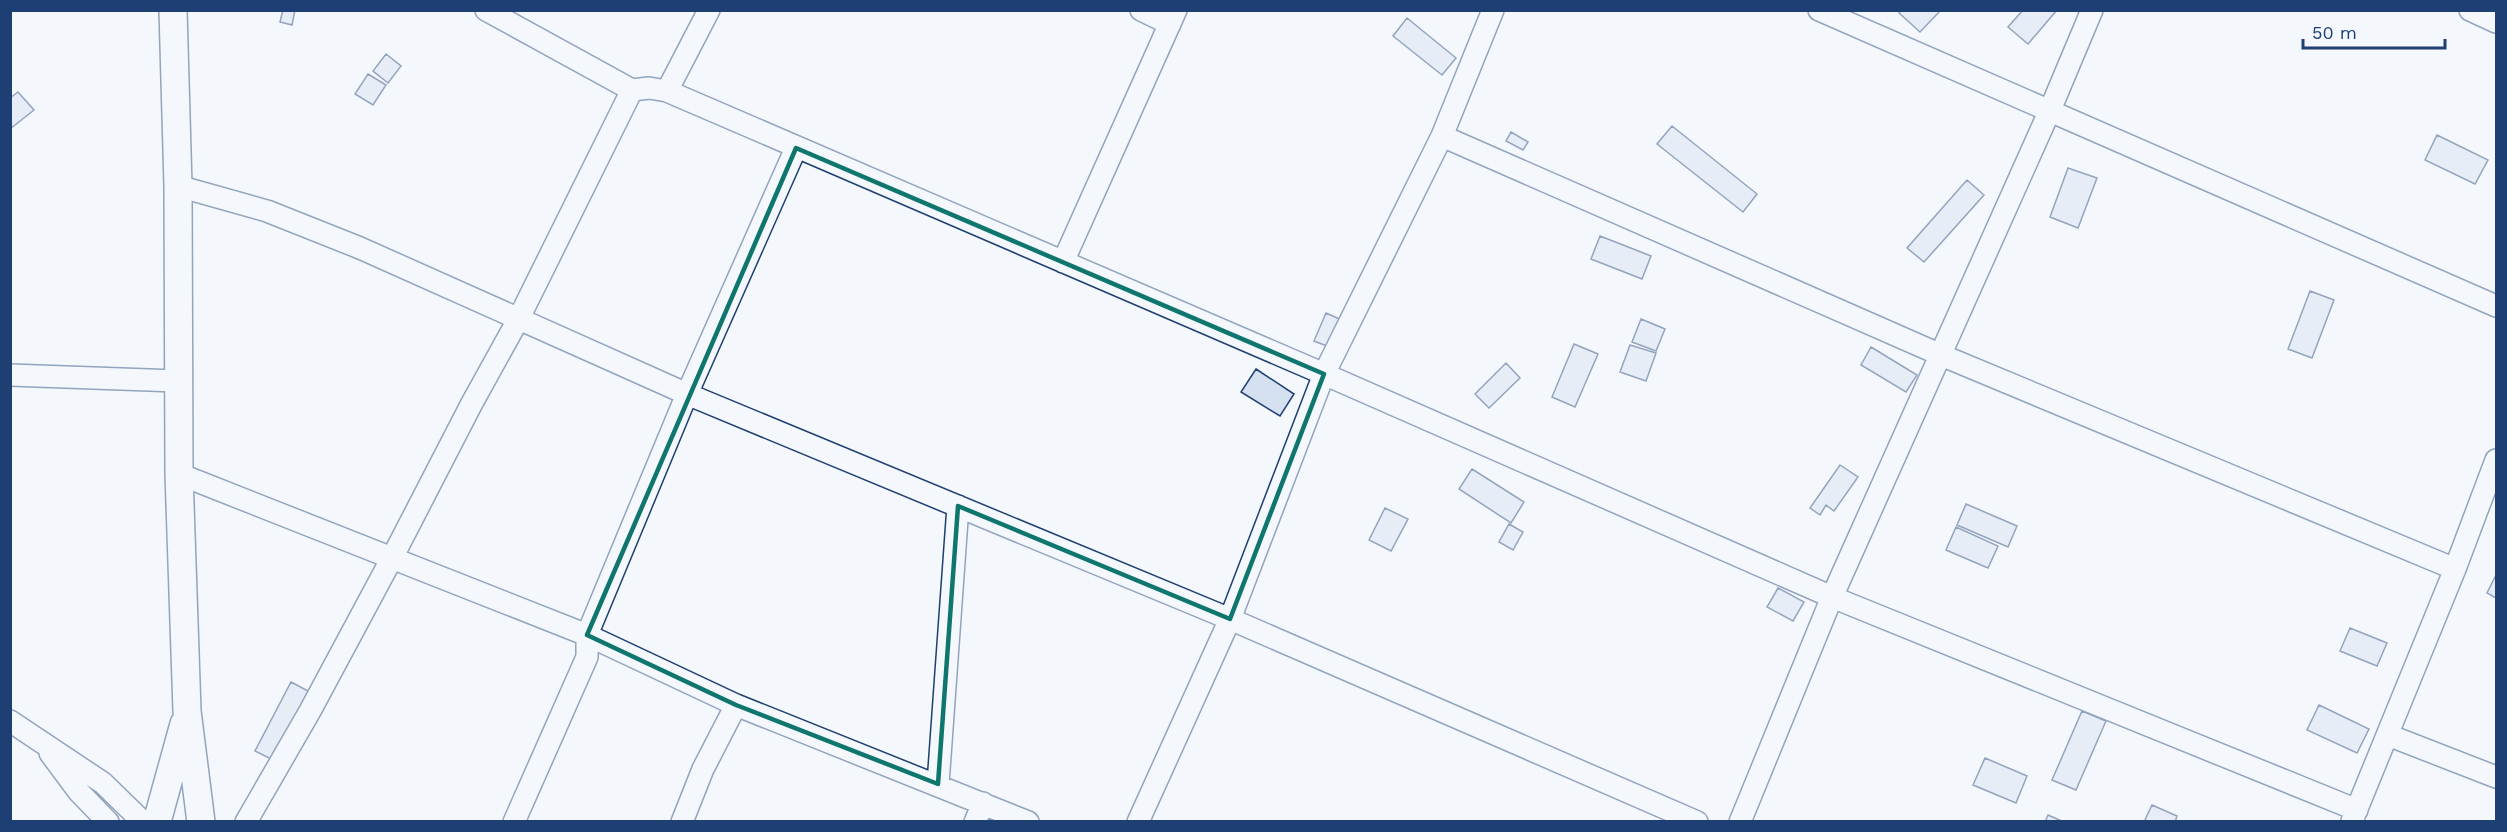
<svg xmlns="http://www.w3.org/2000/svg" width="2507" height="832" font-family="'Work Sans',sans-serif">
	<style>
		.building { fill: #d5e0f0; stroke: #1d3f73; stroke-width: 1.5 }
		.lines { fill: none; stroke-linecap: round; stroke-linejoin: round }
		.minor-casing { stroke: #1d3f73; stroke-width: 24 }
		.major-casing { stroke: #1d3f73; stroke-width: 30 }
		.minor { stroke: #f4f7fb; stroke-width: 21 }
		.major { stroke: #f4f7fb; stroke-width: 27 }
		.marked { fill: none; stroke: #0f766e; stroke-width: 4.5; stroke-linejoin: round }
	</style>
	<rect width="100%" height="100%" fill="#f4f7fb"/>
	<path class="building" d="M283,10H295L292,25L280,22Z
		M1901,10H1941L1920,32L1899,13Z
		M2023,10H2057L2028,44L2008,27Z
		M1407,18L1456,58L1442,75L1393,36Z
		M386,54L401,66L388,83L373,71Z
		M368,74L386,85L373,105L355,94Z
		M18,92L34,110L10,129V98Z
		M1672,126L1757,194L1743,212L1657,144Z
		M1511,132L1528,142L1523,150L1506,141Z
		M2437,135L2488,160L2475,184L2425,160Z
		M2068,168L2097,178L2078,228L2050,217Z
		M1967,180L1984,195L1924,262L1907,248Z
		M1600,236L1651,256L1642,279L1591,259Z
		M2310,291L2334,300L2312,358L2288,349Z
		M1326,313L1344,321L1332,348L1314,341Z
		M1641,319L1665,329L1656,351L1632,342Z
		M1574,344L1598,354L1575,407L1552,397Z
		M1630,345L1656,353L1646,381L1620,372Z
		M1871,347L1917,375L1906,392L1861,365Z
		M1506,363L1520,378L1489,408L1475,394Z
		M1256,369L1294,394L1280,416L1241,392Z
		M1840,465L1858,477L1834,511L1826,505L1820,515L1810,508Z
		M1472,469L1524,502L1511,523L1459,489Z
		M1966,504L2017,526L2008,547L1957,525Z
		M1385,508L1408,519L1391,551L1369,540Z
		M1509,524L1523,532L1513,550L1499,542Z
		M1956,527L1998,546L1988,568L1946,550Z
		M2496,575V598L2487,593Z
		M1778,588L1804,602L1793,621L1767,607Z
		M2350,628L2387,643L2377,666L2340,651Z
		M291,682L310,692L275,761L255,751Z
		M2319,705L2369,729L2357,753L2307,730Z
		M2082,711L2106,721L2076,790L2052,780Z
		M1985,758L2027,776L2016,803L1973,785Z
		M2152,805L2177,816L2175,822H2144Z
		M2048,815L2064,822H2045Z"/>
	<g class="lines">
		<g class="minor-casing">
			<path id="minor" d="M486,10L632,90L649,88L667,91L1324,374L1832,597L2357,810
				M1141,10L1170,24
				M1819,10L2496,306
				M2470,10L2496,22
				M667,91L709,10
				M1442,136L1941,355L2455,569
				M178,186L267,211L360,248L687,394L1230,619L1697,822
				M1063,262L1176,10
				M10,375L177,381
				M179,474L587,635L736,705L1028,822
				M10,721L103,783L143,822
				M2388,735L2496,777
				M50,753L79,792L108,822
				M938,784L958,506
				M2352,821L2455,569L2496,460
				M246,822L310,711L392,558L472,403L519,318L632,90
				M514,822L587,657V635L687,394L796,148
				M682,822L703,769L736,705
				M975,822L983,803
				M1138,822L1230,619L1324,374L1442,136L1493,10
				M1740,822L1832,597L2050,110L2092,10"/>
		</g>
		<g class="major-casing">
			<path id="major" d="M173,10L178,186L179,474L187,711L201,822
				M158,818L184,724"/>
		</g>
		<use href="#minor" class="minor"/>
		<use href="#major" class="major"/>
	</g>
	<path d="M0 0H2507V832H0ZM796,148L1324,374L1230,619L958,506L938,784L736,705L587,635Z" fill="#f4f7fb" fill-opacity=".55" fill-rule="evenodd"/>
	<path class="marked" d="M796,148L1324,374L1230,619L958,506L938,784L736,705L587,635Z"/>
	<rect width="2507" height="832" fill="none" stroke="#1d3f73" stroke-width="24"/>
	<path d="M2303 39v9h142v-9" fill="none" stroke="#1d3f73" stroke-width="3"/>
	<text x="2312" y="39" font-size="18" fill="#1d3f73" stroke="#f4f7fb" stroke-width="4.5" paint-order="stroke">50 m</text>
</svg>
